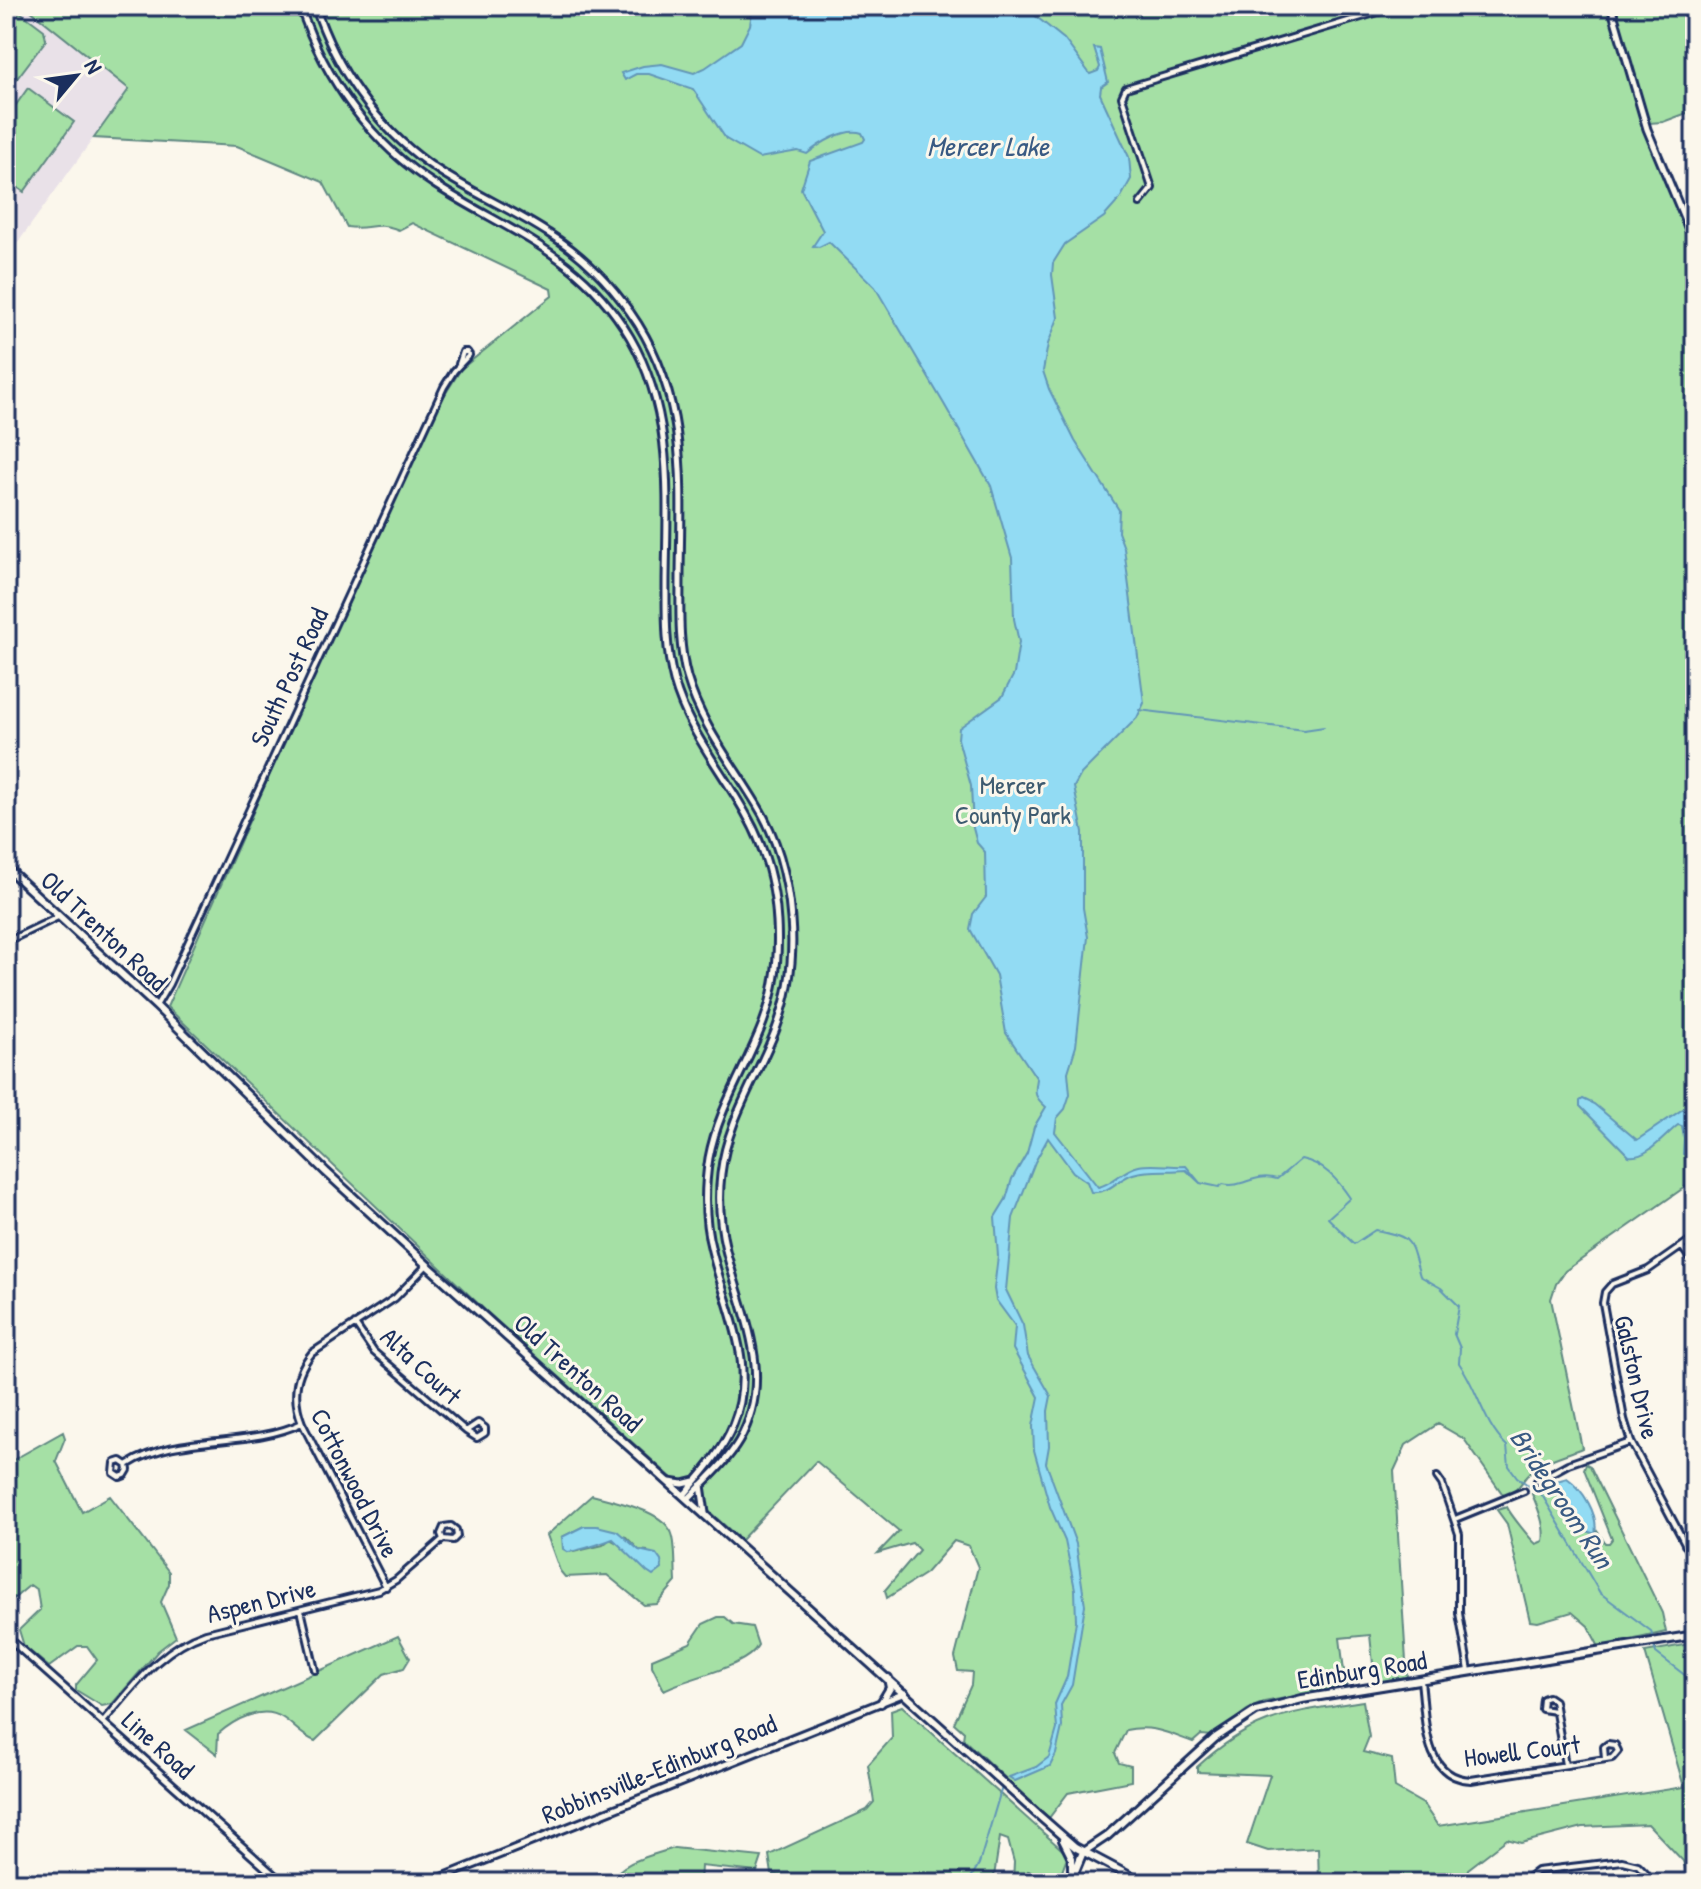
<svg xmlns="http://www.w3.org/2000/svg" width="1701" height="1889" font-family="'Patrick Hand',sans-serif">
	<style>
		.built { fill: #e9e1e8 }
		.green { fill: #a5e0a5; stroke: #608882; stroke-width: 2; fill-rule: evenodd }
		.water { fill: #92dbf3; stroke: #6296b7; stroke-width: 2 }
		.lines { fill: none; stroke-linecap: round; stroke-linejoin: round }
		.stream { stroke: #6296b7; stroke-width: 2 }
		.minor-casing { stroke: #1b2f5e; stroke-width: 10 }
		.tertiary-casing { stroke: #1b2f5e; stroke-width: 11 }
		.secondary-casing { stroke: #1b2f5e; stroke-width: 12 }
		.minor { stroke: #fbf7ec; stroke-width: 4 }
		.tertiary { stroke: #fbf7ec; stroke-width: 5 }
		.secondary { stroke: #fbf7ec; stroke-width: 6 }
		.labels { text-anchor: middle; stroke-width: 6; stroke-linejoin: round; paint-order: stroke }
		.street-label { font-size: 26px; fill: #1b2f5e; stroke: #fbf7ec }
		.park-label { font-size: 26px; fill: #3e5b70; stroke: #fbf7ec }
		.water-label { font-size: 28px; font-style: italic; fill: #395a83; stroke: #fbf7ec }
	</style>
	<rect width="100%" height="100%" fill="#fbf7ec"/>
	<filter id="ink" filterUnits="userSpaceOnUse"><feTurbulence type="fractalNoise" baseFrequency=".0125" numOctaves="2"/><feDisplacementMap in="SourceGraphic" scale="16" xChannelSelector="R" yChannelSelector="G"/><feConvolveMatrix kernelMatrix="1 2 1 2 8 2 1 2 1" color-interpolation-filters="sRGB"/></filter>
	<g filter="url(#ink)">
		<path class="built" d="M6,6H25L129,89L6,259Z"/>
		<path class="green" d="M6,6H12L44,30L46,40L6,93Z
			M25,6H1609L1643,126L1695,254V1180L1565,1271L1556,1284L1551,1299L1582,1448C1568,1454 1551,1458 1538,1466C1522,1475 1523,1490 1504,1496L1464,1439L1438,1424L1406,1445L1394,1471L1407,1677L1375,1683L1370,1635L1340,1638L1346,1687L1264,1702L1247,1710L1213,1736L1201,1735L1193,1742C1170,1734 1151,1724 1126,1730L1115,1753L1119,1763L1131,1766V1781L1068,1793L1049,1818L963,1739L964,1732L954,1723L971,1685L972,1672L958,1671L955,1657L978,1567L969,1546L954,1541L926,1573L887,1598L885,1590L919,1550L912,1543L878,1553L899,1531L816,1461L741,1540L486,1311L167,1007L300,706L439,404L461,369L552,296L551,289L412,223L399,230C374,220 370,231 347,227L323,182L237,146L94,138L129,89Z
			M1615,6H1695V110L1663,122L1649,123Z
			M28,88L74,122L24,192L6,179V119Z
			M63,1432L65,1438L56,1461L82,1512L110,1496L169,1572V1584L161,1602L176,1637L158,1651L112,1704L102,1706L76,1690V1685L97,1660L87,1646H78L49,1667L24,1646L19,1630L40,1610L37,1590L30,1585L6,1605V1464Z
			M1586,1464L1590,1466L1662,1613L1666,1632L1599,1647L1588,1626L1572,1612L1538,1622L1530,1621L1507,1524L1497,1510L1507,1507C1510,1514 1531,1540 1536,1544L1543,1541C1546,1527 1538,1508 1532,1494L1552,1484L1595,1534L1597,1531L1605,1543H1609L1612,1539L1584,1469Z
			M592,1495C614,1501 668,1511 673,1537C676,1551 675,1567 676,1582L657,1604L644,1605L607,1575L565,1577L560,1571L547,1535ZM584,1526L626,1537L639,1550L648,1551L630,1555L621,1545L610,1539L603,1545L574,1552L562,1537Z
			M718,1617H725L733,1624L752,1627L758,1645C747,1668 688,1677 664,1690L652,1666V1659L690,1643L703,1624Z
			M398,1636L410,1658L404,1668L384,1674L315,1741C302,1736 295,1726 283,1718C262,1704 234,1720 218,1734L217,1754L186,1730Z
			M1695,1643V1883H1690L1683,1861L1648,1824L1583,1827L1521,1843L1507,1839L1468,1869L1465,1883H1319L1318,1848L1268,1851L1247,1844L1270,1775L1197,1772V1767C1255,1714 1289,1713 1363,1701L1369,1737L1363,1752L1392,1759L1395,1788L1423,1804L1438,1826L1684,1787L1645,1652Z
			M902,1706L1068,1855L1060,1877L1028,1871L1027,1883H1013L1014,1862L1008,1840L1000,1837L993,1883H820L772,1874L769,1855L867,1810L874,1802L868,1765L892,1738L891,1710Z
			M674,1848L762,1857L757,1872L701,1866L700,1883H610C619,1861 654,1855 674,1848Z"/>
		<path class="water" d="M753,6H1023L1064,39L1090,74L1098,71L1100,67L1094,48L1100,49L1108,82L1101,87L1100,94L1129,157L1131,179L1120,199L1104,217L1065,244L1053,263L1052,275L1058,318L1048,344L1043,371L1049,389L1075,441L1119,510L1118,532L1124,548L1144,703L1137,718L1081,774L1074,787L1083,832V908L1088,937L1076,1046L1068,1072L1070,1094L1065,1109L1057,1118L1055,1132L1098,1187C1112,1185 1123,1169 1139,1166C1154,1163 1171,1167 1186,1166L1200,1183L1186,1170C1169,1172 1150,1169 1133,1174C1117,1179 1110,1194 1091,1192L1087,1182L1073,1172L1048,1138L1035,1162L1013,1218L1006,1290L1023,1325L1028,1356L1051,1396L1048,1411L1049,1446L1046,1463L1076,1544L1085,1605L1072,1685L1061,1705L1062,1727L1056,1754L1050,1766L1015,1781L1009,1777L1036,1767L1049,1757L1057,1729L1055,1704L1067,1677L1076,1621L1075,1589L1065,1541L1050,1507L1034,1450L1033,1426L1039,1397L1013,1349L1015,1326L996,1300L994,1289L998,1256L995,1217L1006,1199L1012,1179L1027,1153L1034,1127L1046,1107C1035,1097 1034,1095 1037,1079L1006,1033L996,975L970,929L973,914L986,897L985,852L977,843L973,828L971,786L958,739L959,728L1002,697L1014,674L1019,642L1014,619L1012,558L991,486L944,404L875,287L829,242L819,247L813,246L823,231L801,189L810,161L863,142L865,139L862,133C845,127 819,144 807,154L798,151L759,158L726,139L693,89L649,74H636L625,80L621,73L643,66L662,64L694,73L705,68L741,43L750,25Z
			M1583,1099L1594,1104L1637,1140L1695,1101V1148L1686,1155L1683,1154L1684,1138L1682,1126L1678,1125C1665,1135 1647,1159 1629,1156L1580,1106V1101Z
			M1567,1478C1583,1489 1599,1515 1595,1534L1584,1530L1552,1488L1553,1482Z
			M584,1526H597L617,1531L639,1550L656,1554L661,1561L662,1569L653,1576L647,1572L613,1539C599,1544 584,1550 568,1552L563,1549L562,1537Z"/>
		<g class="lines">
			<path class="stream" d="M1139,710L1304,730L1324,727
				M1200,1183L1219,1187L1223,1184C1243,1189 1253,1172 1277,1179L1301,1159C1323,1163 1338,1180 1350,1198L1328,1218L1354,1244L1375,1230C1414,1237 1409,1239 1420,1276L1441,1288L1459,1306L1454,1334L1460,1348L1459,1363C1478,1389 1483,1424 1507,1446L1509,1466L1517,1477L1542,1495L1600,1593L1651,1631L1653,1639
				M1654,1646L1656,1653L1695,1683
				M968,1883L979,1864L1002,1787"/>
			<g class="minor-casing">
				<path id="minor" d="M1140,203L1152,188L1122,97L1126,88L1398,6
					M459,364L463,352H467L469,355
					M6,942L58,917
					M156,1006L169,984L444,387L454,371L469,355
					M1695,1237L1648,1270L1612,1284L1605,1292L1603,1303L1624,1419L1631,1442L1695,1562
					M1682,1247L1695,1265
					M355,1324L374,1352L466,1431L477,1438L485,1433V1428L478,1423L466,1431
					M127,1465L128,1470L125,1475L120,1477L114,1473L115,1463L121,1461L127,1465C179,1432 247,1449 302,1423
					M1437,1477L1442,1484L1459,1534V1613L1469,1671
					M1537,1481L1568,1464L1631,1442
					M1455,1519L1524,1491
					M1685,1545L1695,1539
					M386,1587L302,1423C292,1398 295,1374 312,1353L395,1298L427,1265
					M301,1610L315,1670
					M1421,1681C1426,1718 1422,1778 1471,1780L1612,1758L1618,1751L1615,1745L1608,1744L1604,1747L1605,1759
					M1555,1711L1542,1709L1543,1699L1548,1697L1554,1701L1565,1765
					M103,1722C135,1686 159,1649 206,1633L379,1590L396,1580L443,1539L441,1534L444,1527L451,1526L456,1530L457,1536L453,1540L443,1539
					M1521,1883L1537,1871L1622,1861L1638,1865L1646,1873L1650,1883"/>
			</g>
			<g class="tertiary-casing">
				<path id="tertiary" d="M300,6C325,80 371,144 437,186C513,234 581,254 630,337C674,413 667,495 666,579C666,614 665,647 674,681C688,732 722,770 747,816C765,848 775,885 777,922C779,956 775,991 763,1023C746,1068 718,1109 709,1158C704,1189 704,1221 712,1251C726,1310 758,1365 733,1425C722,1452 702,1474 684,1495
					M315,6C336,69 375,125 429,164C467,191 510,208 548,233C585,256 615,288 638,324C688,404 681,484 680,574C680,609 678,643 687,677C701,725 732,763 757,805C778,839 788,880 791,919C794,956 789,995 776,1029C757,1078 727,1121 721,1174C718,1199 720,1225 726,1250C742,1315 776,1376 739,1441C726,1463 705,1481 688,1499
					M1611,6L1647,129L1695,244
					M670,1482L683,1484L695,1481
					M701,1485L705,1513
					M6,1636L283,1883
					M428,1883L905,1693"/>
			</g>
			<g class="secondary-casing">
				<path id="secondary" d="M6,867L156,1006L326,1172L427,1265L1035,1812L1075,1847L1143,1883
					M881,1703L890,1688L888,1678
					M1063,1840L1072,1858V1870
					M1070,1883L1083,1852L1107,1836L1215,1738L1256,1711L1302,1699L1695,1635"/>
			</g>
			<use href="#minor" class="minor"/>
			<use href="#tertiary" class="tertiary"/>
			<use href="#secondary" class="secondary"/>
		</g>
	</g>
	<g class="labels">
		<g class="street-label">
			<text transform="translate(289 677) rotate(-65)" y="9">South Post Road</text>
			<text transform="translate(104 931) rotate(43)" y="9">Old Trenton Road</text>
			<text transform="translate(421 1366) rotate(43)" y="9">Alta Court</text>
			<text transform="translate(578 1373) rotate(42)" y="9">Old Trenton Road</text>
			<text transform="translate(1637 1377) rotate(77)" y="9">Galston Drive</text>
			<text transform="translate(355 1483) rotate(63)" y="9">Cottonwood Drive</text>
			<text transform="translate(261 1601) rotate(-14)" y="9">Aspen Drive</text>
			<text transform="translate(1362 1670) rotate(-9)" y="9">Edinburg Road</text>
			<text transform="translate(158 1745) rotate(42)" y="9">Line Road</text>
			<text transform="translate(1522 1751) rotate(-7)" y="9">Howell Court</text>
			<text transform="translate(659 1769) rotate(-22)" y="9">Robbinsville-Edinburg Road</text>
		</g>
		<g class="park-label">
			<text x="1013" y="794">Mercer<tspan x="1013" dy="30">County Park</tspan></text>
		</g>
		<g class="water-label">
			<text x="988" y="156">Mercer Lake</text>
			<text transform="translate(1562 1498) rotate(56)" y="10">Bridegroom Run</text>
		</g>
	</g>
	<rect width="1701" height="1889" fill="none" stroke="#fbf7ec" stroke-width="32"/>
	<rect x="16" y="16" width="1669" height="1857" fill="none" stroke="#1b2f5e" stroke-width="3" filter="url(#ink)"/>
	<g transform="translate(76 76) rotate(61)" stroke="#fbf7ec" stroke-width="6" paint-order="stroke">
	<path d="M0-6L14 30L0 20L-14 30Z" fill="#1b2f5e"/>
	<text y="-12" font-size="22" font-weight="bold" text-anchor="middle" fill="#1b2f5e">N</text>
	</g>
</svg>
